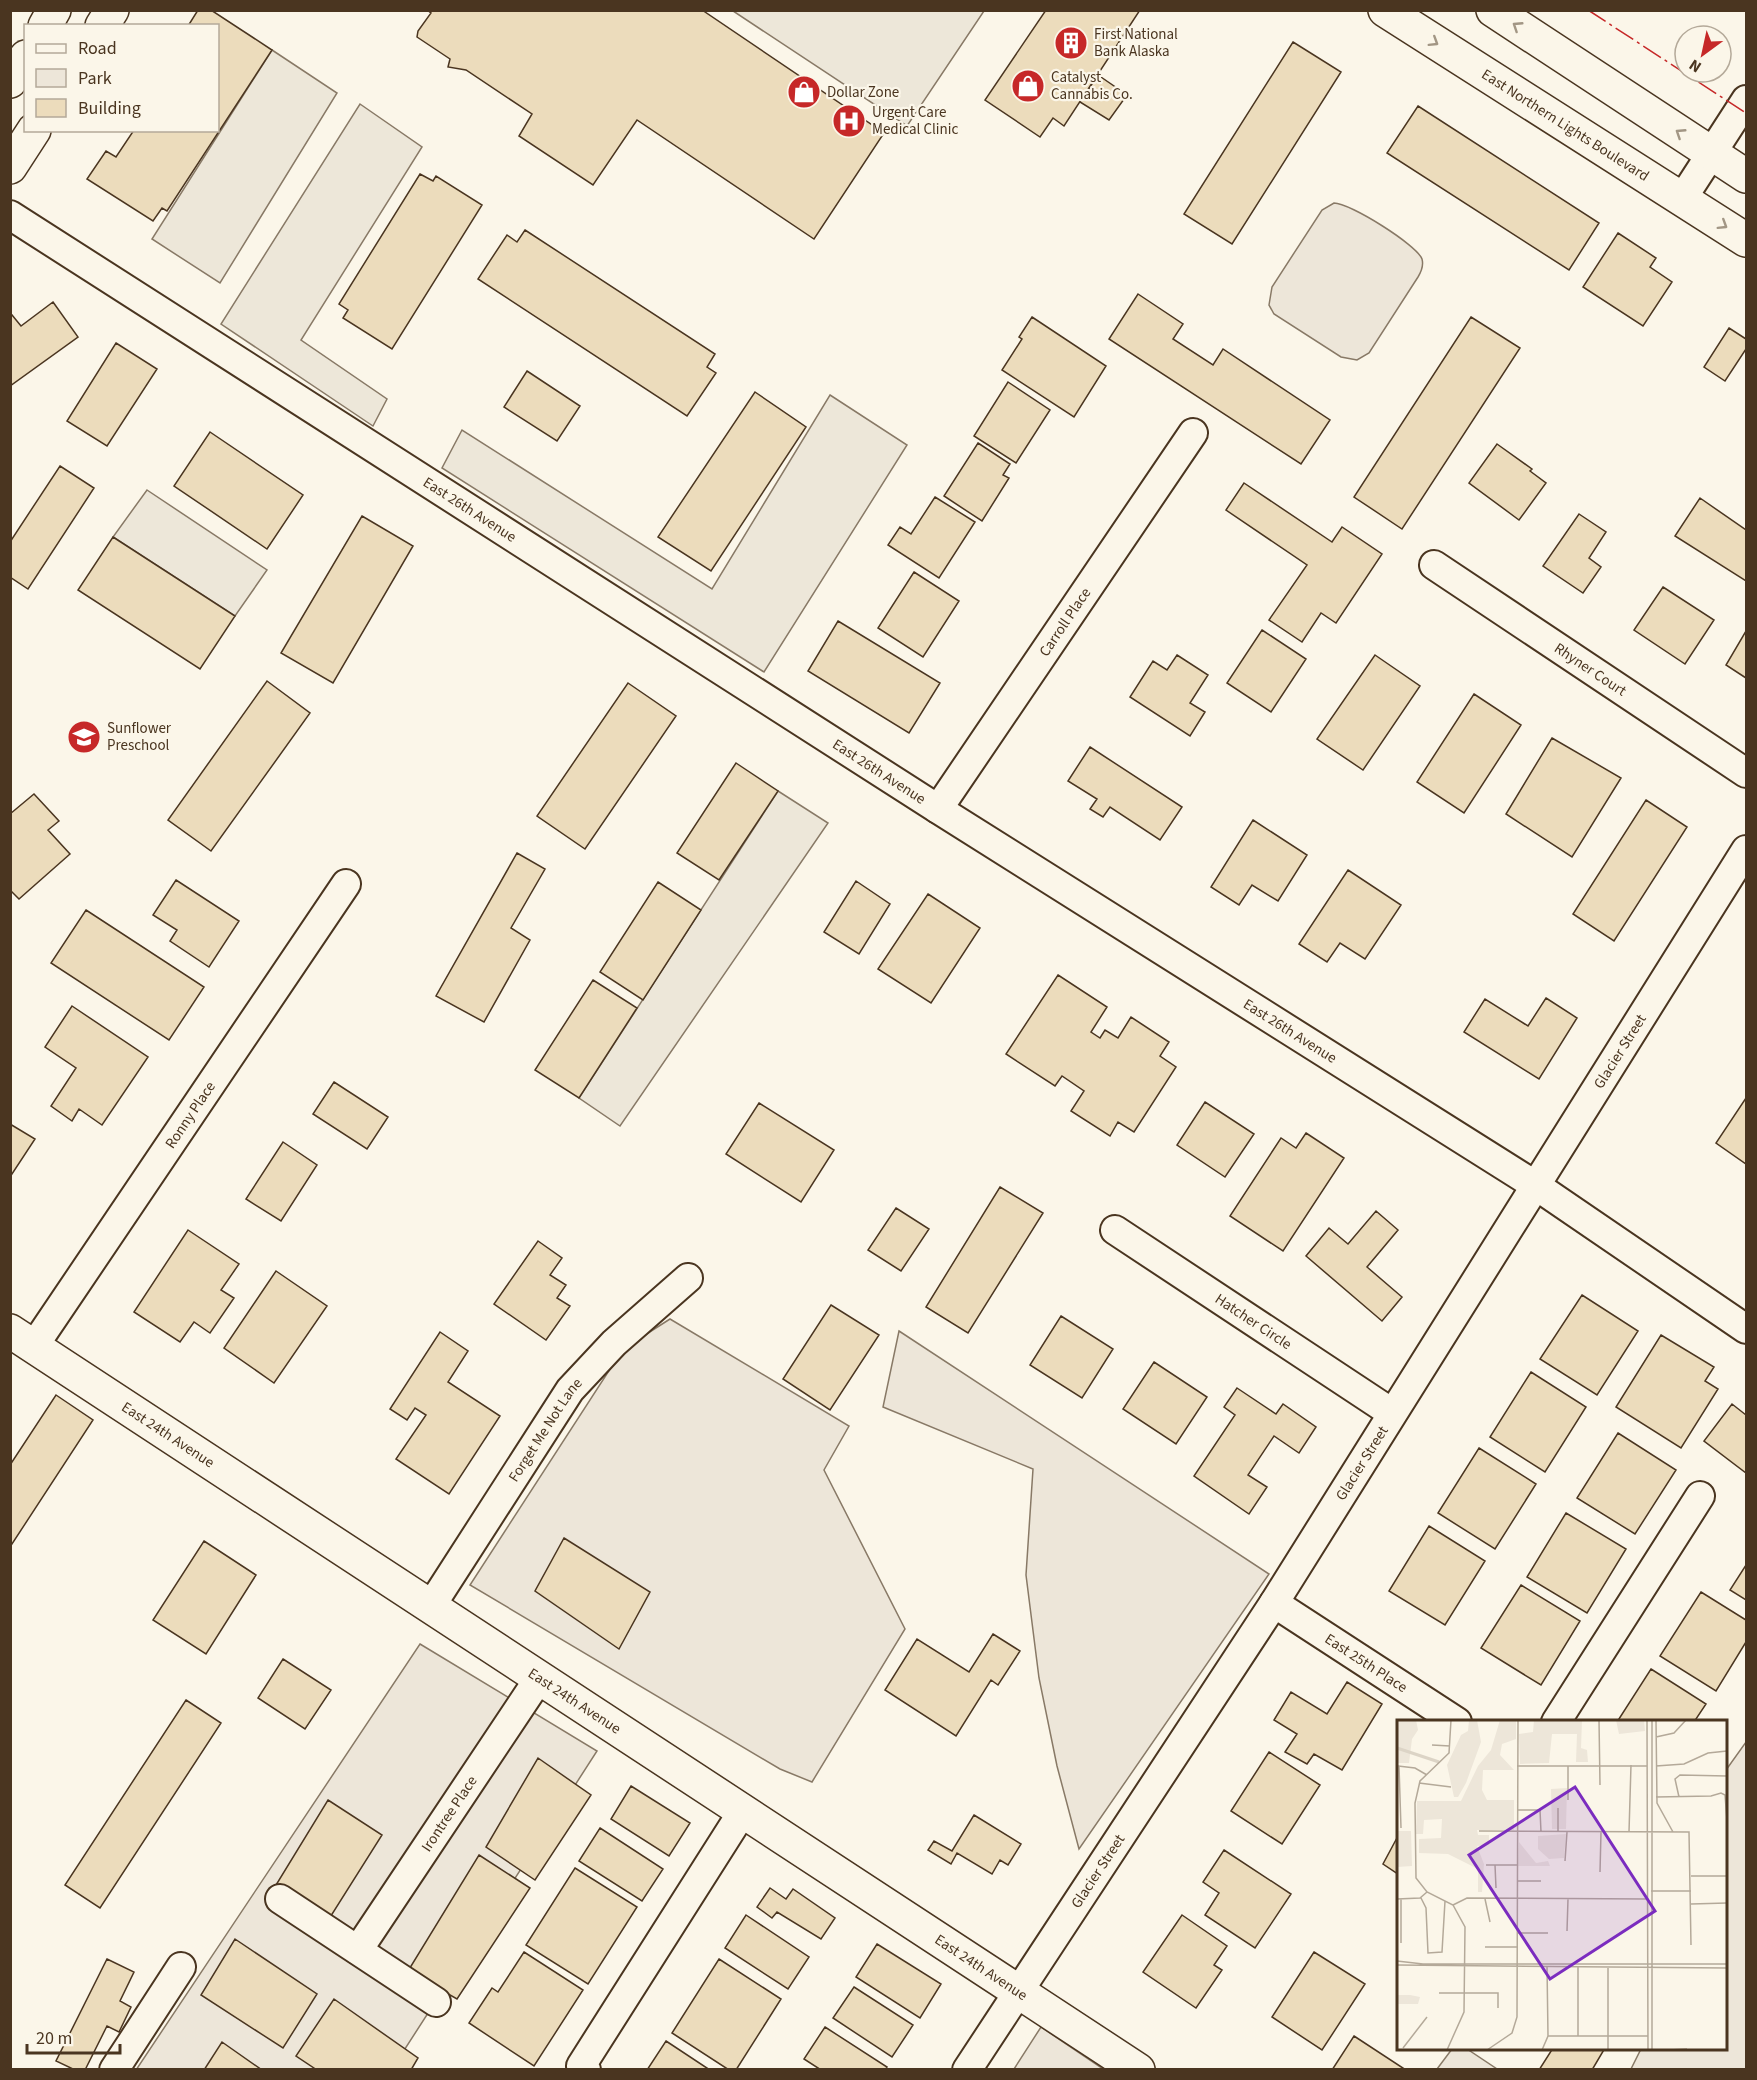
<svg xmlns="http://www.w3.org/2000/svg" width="1757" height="2080" font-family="'Source Sans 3',sans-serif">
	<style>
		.green { fill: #ede6d9; stroke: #887966; stroke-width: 1.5 }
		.parking { fill: #ede7d9; stroke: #887966; stroke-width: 1.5 }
		.building { fill: #ecdcbc; stroke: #4a3520; stroke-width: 1.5 }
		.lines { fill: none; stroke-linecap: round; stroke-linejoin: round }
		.minor-casing { stroke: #4a3520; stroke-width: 32 }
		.tertiary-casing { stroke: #4a3520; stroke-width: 36 }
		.primary-casing { stroke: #4a3520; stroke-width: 36 }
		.minor { stroke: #fbf6e9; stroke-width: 28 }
		.tertiary { stroke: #fbf6e9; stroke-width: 33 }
		.primary { stroke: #fbf6e9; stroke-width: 33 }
		.power { stroke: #c62828; stroke-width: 1.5; stroke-dasharray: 21 4.5 3 4.5; stroke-linecap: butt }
		.oneway { stroke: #a29684 }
		.labels { text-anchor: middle; stroke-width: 4.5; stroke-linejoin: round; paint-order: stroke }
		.poi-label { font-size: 15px; fill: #4a3520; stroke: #fbf6e9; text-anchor: start }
		.street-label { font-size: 15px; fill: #4a3520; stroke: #fbf6e9 }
		.inset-river { fill: none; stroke: #dcd4c6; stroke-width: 3 }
		.inset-road { fill: none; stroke: #b4a999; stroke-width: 1.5 }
		.view { fill: #7b2cbf; fill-opacity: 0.15; stroke: #7b2cbf; stroke-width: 3 }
		.inset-edge { fill: none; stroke: #4a3520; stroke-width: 3 }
	</style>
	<rect width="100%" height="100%" fill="#fbf6e9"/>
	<path class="green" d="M1334,203C1350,203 1417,245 1422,259C1424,266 1421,272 1418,277L1369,353L1357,360L1341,357L1274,314L1269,305L1272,287L1322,210Z
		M670,1319L849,1426L824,1470L905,1629L812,1782L780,1769L470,1585L623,1349Z
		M899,1331L1269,1574L1079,1849L1057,1766L1039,1678L1026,1575L1033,1469L883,1407Z
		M420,1644L597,1751L392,2069L136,2070Z
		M1746,1742V2069H1631L1641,2049L1726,2048V1770Z
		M1041,2027L1103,2069H1014Z
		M1452,2049H1467L1497,2069H1437Z"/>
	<path class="parking" d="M733,11H984L907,126Z
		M272,50L337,93L220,283L152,239Z
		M360,104L422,147L301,340L387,399L373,426L221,324Z
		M830,395L907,445L764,672L442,468L462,430L712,589Z
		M147,490L267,570L235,616L113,537Z
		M778,791L828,823L620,1126L579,1098Z"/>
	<path class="building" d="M198,10H211L272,50L167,211L162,208L153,221L87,179L106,151L116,157L134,130H218V26H188Z
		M427,10H702L884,133L814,239L637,120L593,185L519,136L532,114L466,70L448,67L450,59L417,37L418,31L431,13Z
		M1046,10H1140L1064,126L1053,118L1040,137L985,100Z
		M1293,42L1341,72L1232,244L1184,214Z
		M1098,75L1127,95L1109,120L1080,102Z
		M1418,106L1599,223L1569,270L1387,153Z
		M420,174L433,181L436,176L482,205L392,349L343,318L348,310L339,304Z
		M525,230L715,354L707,367L716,373L687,416L478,279L507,235L517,242Z
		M1618,233L1656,258L1650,267L1672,282L1643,326L1583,287Z
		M1138,294L1183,324L1173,339L1213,365L1223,349L1330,420L1301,464L1109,339Z
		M53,302L78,337L10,386V316L12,315L21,326Z
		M1032,317L1106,366L1074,417L1002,370L1022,339L1019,337Z
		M1471,317L1520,348L1402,529L1354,497Z
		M1729,328L1746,339V349L1725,381L1704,367Z
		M116,343L157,369L107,446L67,421Z
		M527,371L580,406L557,441L504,407Z
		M1008,382L1050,410L1016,463L974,436Z
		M755,392L806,427L711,571L658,537Z
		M210,432L303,495L267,549L174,486Z
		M978,443L1010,464L1003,475L1009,478L982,521L944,496Z
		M1497,444L1532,469L1530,471L1546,483L1519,520L1469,483Z
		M60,466L94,488L28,589L10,577V542Z
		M1244,483L1332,542L1342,527L1382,554L1336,623L1321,613L1302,642L1269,620L1307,565L1226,510Z
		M935,497L975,522L939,578L888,545L900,527L911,534Z
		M1700,498L1746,530V581L1675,536Z
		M1579,514L1606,532L1589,558L1601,567L1583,593L1543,566Z
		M362,516L413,546L333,683L281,653Z
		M113,537L235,616L200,669L78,590Z
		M914,572L959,601L923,657L878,628Z
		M1663,587L1714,620L1685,664L1634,630Z
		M838,621L940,683L909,733L808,671Z
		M1262,630L1306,659L1271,712L1227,683Z
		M1746,631V678L1726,665Z
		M1177,655L1208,675L1190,703L1205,712L1190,736L1130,697L1153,661L1167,670Z
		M1375,655L1420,686L1363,770L1317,739Z
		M267,681L310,713L211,851L168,820Z
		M628,683L676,716L585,849L537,816Z
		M1474,694L1521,725L1464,813L1417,782Z
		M1552,738L1621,778L1572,857L1506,814Z
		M1090,747L1182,807L1160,840L1110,807L1103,817L1090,809L1097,799L1068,781Z
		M736,763L778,791L719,880L677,853Z
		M34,794L59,821L48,830L70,854L19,899L10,890V814Z
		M1646,800L1687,827L1614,941L1573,914Z
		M1253,820L1307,855L1278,901L1252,885L1239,905L1211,887Z
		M517,853L545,869L511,928L530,940L484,1022L436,996Z
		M1348,870L1401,905L1365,959L1340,943L1327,962L1299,944Z
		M176,880L239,921L209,967L170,941L177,930L153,915Z
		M856,881L890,904L859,954L824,932Z
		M658,882L701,910L643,1000L600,972Z
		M928,894L980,928L931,1003L878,969Z
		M86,910L204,987L169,1040L51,963Z
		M1058,975L1107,1007L1091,1032L1100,1038L1105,1030L1118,1038L1131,1017L1169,1042L1160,1056L1176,1067L1134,1132L1118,1122L1110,1136L1071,1111L1084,1091L1062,1076L1055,1086L1006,1054Z
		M593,980L637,1008L579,1098L535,1070Z
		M1546,998L1577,1018L1539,1079L1464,1032L1485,999L1528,1026Z
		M72,1006L148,1057L102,1125L79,1109L72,1121L51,1106L76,1068L45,1047Z
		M334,1082L388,1117L367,1149L313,1114Z
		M1746,1098V1164L1716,1143Z
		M1205,1102L1254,1134L1225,1177L1177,1145Z
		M759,1103L834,1150L801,1202L726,1154Z
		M10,1124L35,1139L10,1177Z
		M1306,1133L1344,1158L1283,1251L1230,1216L1281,1138L1296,1148Z
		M283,1142L317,1165L281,1221L246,1199Z
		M1000,1187L1043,1213L968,1333L926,1307Z
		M896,1208L929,1229L901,1271L868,1250Z
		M1376,1211L1398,1230L1367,1267L1402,1297L1382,1321L1306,1256L1329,1228L1348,1244Z
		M188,1230L239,1264L221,1290L234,1298L210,1333L194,1322L180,1342L134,1312Z
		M538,1241L562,1258L550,1275L566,1285L557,1298L570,1306L546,1340L494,1304Z
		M276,1271L327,1306L274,1383L224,1348Z
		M1582,1295L1638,1331L1597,1395L1540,1359Z
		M831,1305L879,1335L830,1410L783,1379Z
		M1061,1316L1113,1349L1082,1398L1030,1365Z
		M440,1332L468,1351L448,1382L500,1416L449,1494L396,1459L426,1415L415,1408L407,1420L390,1409Z
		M1661,1335L1714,1367L1705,1381L1718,1389L1681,1448L1616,1407Z
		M1154,1362L1207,1397L1176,1444L1123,1409Z
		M1531,1372L1586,1407L1545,1472L1490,1437Z
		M1237,1388L1276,1414L1283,1404L1316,1427L1299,1453L1274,1436L1248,1475L1267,1487L1249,1514L1194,1476L1235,1415L1224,1407Z
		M56,1395L93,1420L10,1547V1465Z
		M1732,1404L1746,1415V1473L1704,1441Z
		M1618,1433L1676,1470L1635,1534L1577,1498Z
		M1479,1448L1536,1484L1495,1549L1438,1513Z
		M1566,1513L1626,1549L1587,1613L1527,1577Z
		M1429,1526L1485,1561L1445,1625L1389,1591Z
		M564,1538L650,1592L619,1649L535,1591Z
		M204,1541L256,1575L206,1654L153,1620Z
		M1746,1565V1600L1730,1590Z
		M1521,1585L1580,1621L1541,1685L1481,1648Z
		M1701,1592L1746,1620V1642L1716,1691L1660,1656Z
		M993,1634L1020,1651L998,1685L991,1680L956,1736L885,1690L917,1639L969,1672Z
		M283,1659L331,1690L305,1729L258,1698Z
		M1651,1669L1706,1704L1694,1722H1617Z
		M1347,1682L1382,1704L1342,1770L1314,1754L1307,1764L1285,1752L1297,1734L1274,1720L1291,1692L1327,1714Z
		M186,1700L221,1723L100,1908L65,1885Z
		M1269,1752L1320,1785L1282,1844L1231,1811Z
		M538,1758L591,1795L535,1880L486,1847Z
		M631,1786L690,1823L669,1856L611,1819Z
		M328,1800L382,1835L329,1919L276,1885Z
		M974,1815L1021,1844L1008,1865L1000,1860L992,1874L957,1853L951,1864L928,1850L934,1841L952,1851Z
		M600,1828L663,1869L642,1901L579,1861Z
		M1398,1836V1874L1383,1864Z
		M1224,1850L1291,1894L1255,1948L1205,1915L1219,1893L1203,1882Z
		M479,1855L530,1888L457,1999L408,1971Z
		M575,1868L637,1907L588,1984L526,1945Z
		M770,1888L786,1899L793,1889L835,1918L821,1939L777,1912L772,1918L757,1907Z
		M746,1915L809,1957L788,1989L725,1948Z
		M1182,1915L1227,1946L1214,1965L1222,1970L1196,2008L1143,1972Z
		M235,1939L317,1994L283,2048L201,1995Z
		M877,1944L941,1984L920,2018L856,1977Z
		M524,1952L583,1990L534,2066L469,2023L492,1988L498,1992Z
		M1314,1952L1365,1984L1322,2050L1272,2017Z
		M107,1959L134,1972L120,2001L131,2007L119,2032L107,2026L85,2070H75L56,2061Z
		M719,1959L781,1999L736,2070H729L672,2033Z
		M854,1987L913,2025L892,2057L833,2018Z
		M334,1999L418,2058L411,2070H317L296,2056Z
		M825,2027L887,2067L885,2070H821L804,2059Z
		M1354,2036L1406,2070H1332Z
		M666,2041L710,2070H647Z
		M222,2042L262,2070H204Z
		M1553,2048H1605L1592,2070H1539Z"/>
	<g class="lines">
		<g class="minor-casing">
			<g id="minor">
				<path d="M1682,199L1746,100"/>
				<path id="s1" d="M10,215L938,809L1538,1187L1746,1329"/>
				<path id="s2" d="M1434,565L1746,773"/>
				<path id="s3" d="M938,809L1193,433"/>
				<path id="s4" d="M1115,1230L1392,1413"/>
				<path id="s5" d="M34,1346L346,884"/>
				<path id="s6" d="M1274,1603L1457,1722"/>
				<path id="s7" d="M431,1606L570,1390L614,1343L688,1278"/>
				<path d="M1556,1722L1700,1496"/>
				<path d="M280,1899L436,2002"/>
				<path id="s8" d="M358,1950L540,1677"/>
				<path d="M114,2070L181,1967"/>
				<path d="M586,2070L581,2066L743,1811"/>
				<path id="s9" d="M967,2070L1274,1603L1746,850"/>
			</g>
		</g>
		<g class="tertiary-casing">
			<g id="tertiary">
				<path id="s10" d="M10,1331L1138,2070"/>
			</g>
		</g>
		<g class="primary-casing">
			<g id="primary">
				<path id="s11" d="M1385,10L1746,240"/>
				<path d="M1493,10L1746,176"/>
				<path d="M45,26L54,10"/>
				<path d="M102,26L112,10"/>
				<path d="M10,81L26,57"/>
				<path d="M10,167L34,130"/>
			</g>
		</g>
		<use href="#minor" class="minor"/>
		<use href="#tertiary" class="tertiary"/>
		<use href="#primary" class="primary"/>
		<path class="power" d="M1588,10L1746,113"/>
	</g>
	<defs><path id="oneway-chevron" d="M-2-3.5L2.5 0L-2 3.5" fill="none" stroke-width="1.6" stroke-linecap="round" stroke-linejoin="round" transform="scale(1.5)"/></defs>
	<g class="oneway">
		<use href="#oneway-chevron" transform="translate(1517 26) rotate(-147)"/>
		<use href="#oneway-chevron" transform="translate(1434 42) rotate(32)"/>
		<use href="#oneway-chevron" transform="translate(1680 133) rotate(-147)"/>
		<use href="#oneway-chevron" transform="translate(1723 225) rotate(32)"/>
	</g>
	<defs>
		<g id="building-disc" transform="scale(1.725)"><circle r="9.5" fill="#c62828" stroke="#fbf6e9"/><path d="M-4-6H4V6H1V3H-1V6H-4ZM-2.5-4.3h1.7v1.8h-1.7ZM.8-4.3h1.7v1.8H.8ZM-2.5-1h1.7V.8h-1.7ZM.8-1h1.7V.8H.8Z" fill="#fff"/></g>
		<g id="shop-disc" transform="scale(1.725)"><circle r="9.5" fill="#c62828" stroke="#fbf6e9"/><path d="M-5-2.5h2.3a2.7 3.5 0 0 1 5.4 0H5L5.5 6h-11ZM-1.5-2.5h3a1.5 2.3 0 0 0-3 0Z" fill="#fff"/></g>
		<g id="hospital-disc" transform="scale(1.725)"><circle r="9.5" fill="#c62828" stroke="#fbf6e9"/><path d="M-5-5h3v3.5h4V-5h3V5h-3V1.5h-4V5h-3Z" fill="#fff"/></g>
		<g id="school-disc" transform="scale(1.725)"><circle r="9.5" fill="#c62828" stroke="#fbf6e9"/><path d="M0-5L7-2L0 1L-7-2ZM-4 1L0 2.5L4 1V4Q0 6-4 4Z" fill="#fff"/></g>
	</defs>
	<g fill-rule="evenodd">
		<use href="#building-disc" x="1071" y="43"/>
		<use href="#shop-disc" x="1028" y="86"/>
		<use href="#shop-disc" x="804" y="92"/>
		<use href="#hospital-disc" x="849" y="121"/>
		<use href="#school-disc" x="84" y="737"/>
	</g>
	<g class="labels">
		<g class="poi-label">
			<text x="1094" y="39">First National<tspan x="1094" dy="17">Bank Alaska</tspan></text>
			<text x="1051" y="82">Catalyst<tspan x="1051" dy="17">Cannabis Co.</tspan></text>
			<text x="827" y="97">Dollar Zone</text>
			<text x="872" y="117">Urgent Care<tspan x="872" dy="17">Medical Clinic</tspan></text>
			<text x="107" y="733">Sunflower<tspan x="107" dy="17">Preschool</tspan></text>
		</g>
		<g class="street-label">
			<text dy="5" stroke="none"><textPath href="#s11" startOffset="214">East Northern Lights Boulevard</textPath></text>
			<text dy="5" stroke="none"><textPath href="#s1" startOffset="546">East 26th Avenue</textPath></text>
			<text dy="5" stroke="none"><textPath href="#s3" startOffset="226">Carroll Place</textPath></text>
			<text dy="5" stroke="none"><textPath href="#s2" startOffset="188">Rhyner Court</textPath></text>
			<text dy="5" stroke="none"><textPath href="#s1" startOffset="1032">East 26th Avenue</textPath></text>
			<text dy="5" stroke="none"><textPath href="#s1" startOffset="1518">East 26th Avenue</textPath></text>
			<text dy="5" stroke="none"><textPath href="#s9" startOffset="1210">Glacier Street</textPath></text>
			<text dy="5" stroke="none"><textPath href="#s5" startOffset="279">Ronny Place</textPath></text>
			<text dy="5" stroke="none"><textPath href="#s4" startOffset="166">Hatcher Circle</textPath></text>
			<text dy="5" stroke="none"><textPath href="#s7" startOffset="210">Forget Me Not Lane</textPath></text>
			<text dy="5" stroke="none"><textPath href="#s10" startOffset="189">East 24th Avenue</textPath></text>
			<text dy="5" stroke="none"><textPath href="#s9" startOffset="724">Glacier Street</textPath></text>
			<text dy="5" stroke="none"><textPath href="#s6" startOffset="110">East 25th Place</textPath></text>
			<text dy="5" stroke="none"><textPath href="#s10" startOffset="675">East 24th Avenue</textPath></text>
			<text dy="5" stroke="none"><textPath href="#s8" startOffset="164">Irontree Place</textPath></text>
			<text dy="5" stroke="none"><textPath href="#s9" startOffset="238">Glacier Street</textPath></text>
			<text dy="5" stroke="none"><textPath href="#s10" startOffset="1161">East 24th Avenue</textPath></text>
		</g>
	</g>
	<g transform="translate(1397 1720)">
		<rect width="330" height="330" fill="#fbf6e9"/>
		<path d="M0,0H19L21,10L15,19L12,43H0ZM72,0H80L84,22L69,63L61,77H57L50,45L64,15L71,11ZM103,0H119V19L105,24L103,35L117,50H86L85,70L90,80H117V110H80L81,115H92V125L80,126L87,144L85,172H81V149L51,134L22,133V119L44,118L45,99L27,100L26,114H19L20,81H64L81,46L94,30ZM137,0H185L184,28L190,30L191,42H179L180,14H155L152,43L123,44L122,14L136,12ZM219,0H247L248,11L222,14ZM170,68L169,109H155L154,69ZM0,111H14L15,146L0,147ZM169,114L167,138L152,139L141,129V116ZM122,122L139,143L151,141L153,146H121ZM0,275H13L23,277L21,284H0Z" fill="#ede6d9"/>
		<path class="inset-river" d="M0,28L42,42"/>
		<path class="inset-road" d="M202,0L203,65M250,0L251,330M255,0V330M259,0L260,83L276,112M259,17L277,13L289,0M35,25L53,26M1,46L18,48L30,55M2,46L4,108M120,46H250M171,46V80M259,46L287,44L311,33L330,31M22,63L54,67M259,77L314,76L324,73L328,75L330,100M282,77L278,59L283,55L330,56M120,90H143L144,112M82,111L292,112L294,225M161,112V88M232,112L234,45M168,141L170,112M89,145H120M98,145L99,168M203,152L204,112M294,156H330M120,161H144M254,171H294M24,178L29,188L31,233L45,232L48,181M0,179L23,178L30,172M4,179V223M88,179L93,202M294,184L330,183M56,185L70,178L251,179M170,211L171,179M121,213H151M88,227H120M0,241L26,244H330M0,245L330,248M211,248V330M42,273H101V288M151,316H251M181,316V246M6,328L30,297M50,330L67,292L68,207L56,185L30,172L19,158L18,83L23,61L52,33L54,0M90,330L115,313L120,297L121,0M145,330L151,316L150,246M272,330L290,329"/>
		<path class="view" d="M178,67L258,191L153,259L72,135Z"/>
		<rect width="330" height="330" class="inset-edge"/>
	</g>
	<rect width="1757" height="2080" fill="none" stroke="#4a3520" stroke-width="24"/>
	<rect x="24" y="24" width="195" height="108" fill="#fbf6e9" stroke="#b4a999" stroke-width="1.5"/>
	<rect x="36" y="44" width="30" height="9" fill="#fbf6e9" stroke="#b4a999" stroke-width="1.5"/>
	<text x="78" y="54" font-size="18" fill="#4a3520">Road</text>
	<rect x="36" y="69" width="30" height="18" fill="#ede6d9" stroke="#b4a999" stroke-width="1.5"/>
	<text x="78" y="84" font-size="18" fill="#4a3520">Park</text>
	<rect x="36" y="99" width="30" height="18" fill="#ecdcbc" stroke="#b4a999" stroke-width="1.5"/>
	<text x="78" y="114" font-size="18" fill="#4a3520">Building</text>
	<g transform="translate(1703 54) rotate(213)"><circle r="28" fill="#fbf6e9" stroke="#b4a999" stroke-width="1.5"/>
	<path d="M0-4.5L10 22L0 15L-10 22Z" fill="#c62828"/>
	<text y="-9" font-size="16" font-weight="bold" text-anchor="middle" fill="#4a3520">N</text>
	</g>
	<path d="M27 2044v9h93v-9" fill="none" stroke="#4a3520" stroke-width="3"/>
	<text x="36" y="2044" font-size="18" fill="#4a3520" stroke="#fbf6e9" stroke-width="4.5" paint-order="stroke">20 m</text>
</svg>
